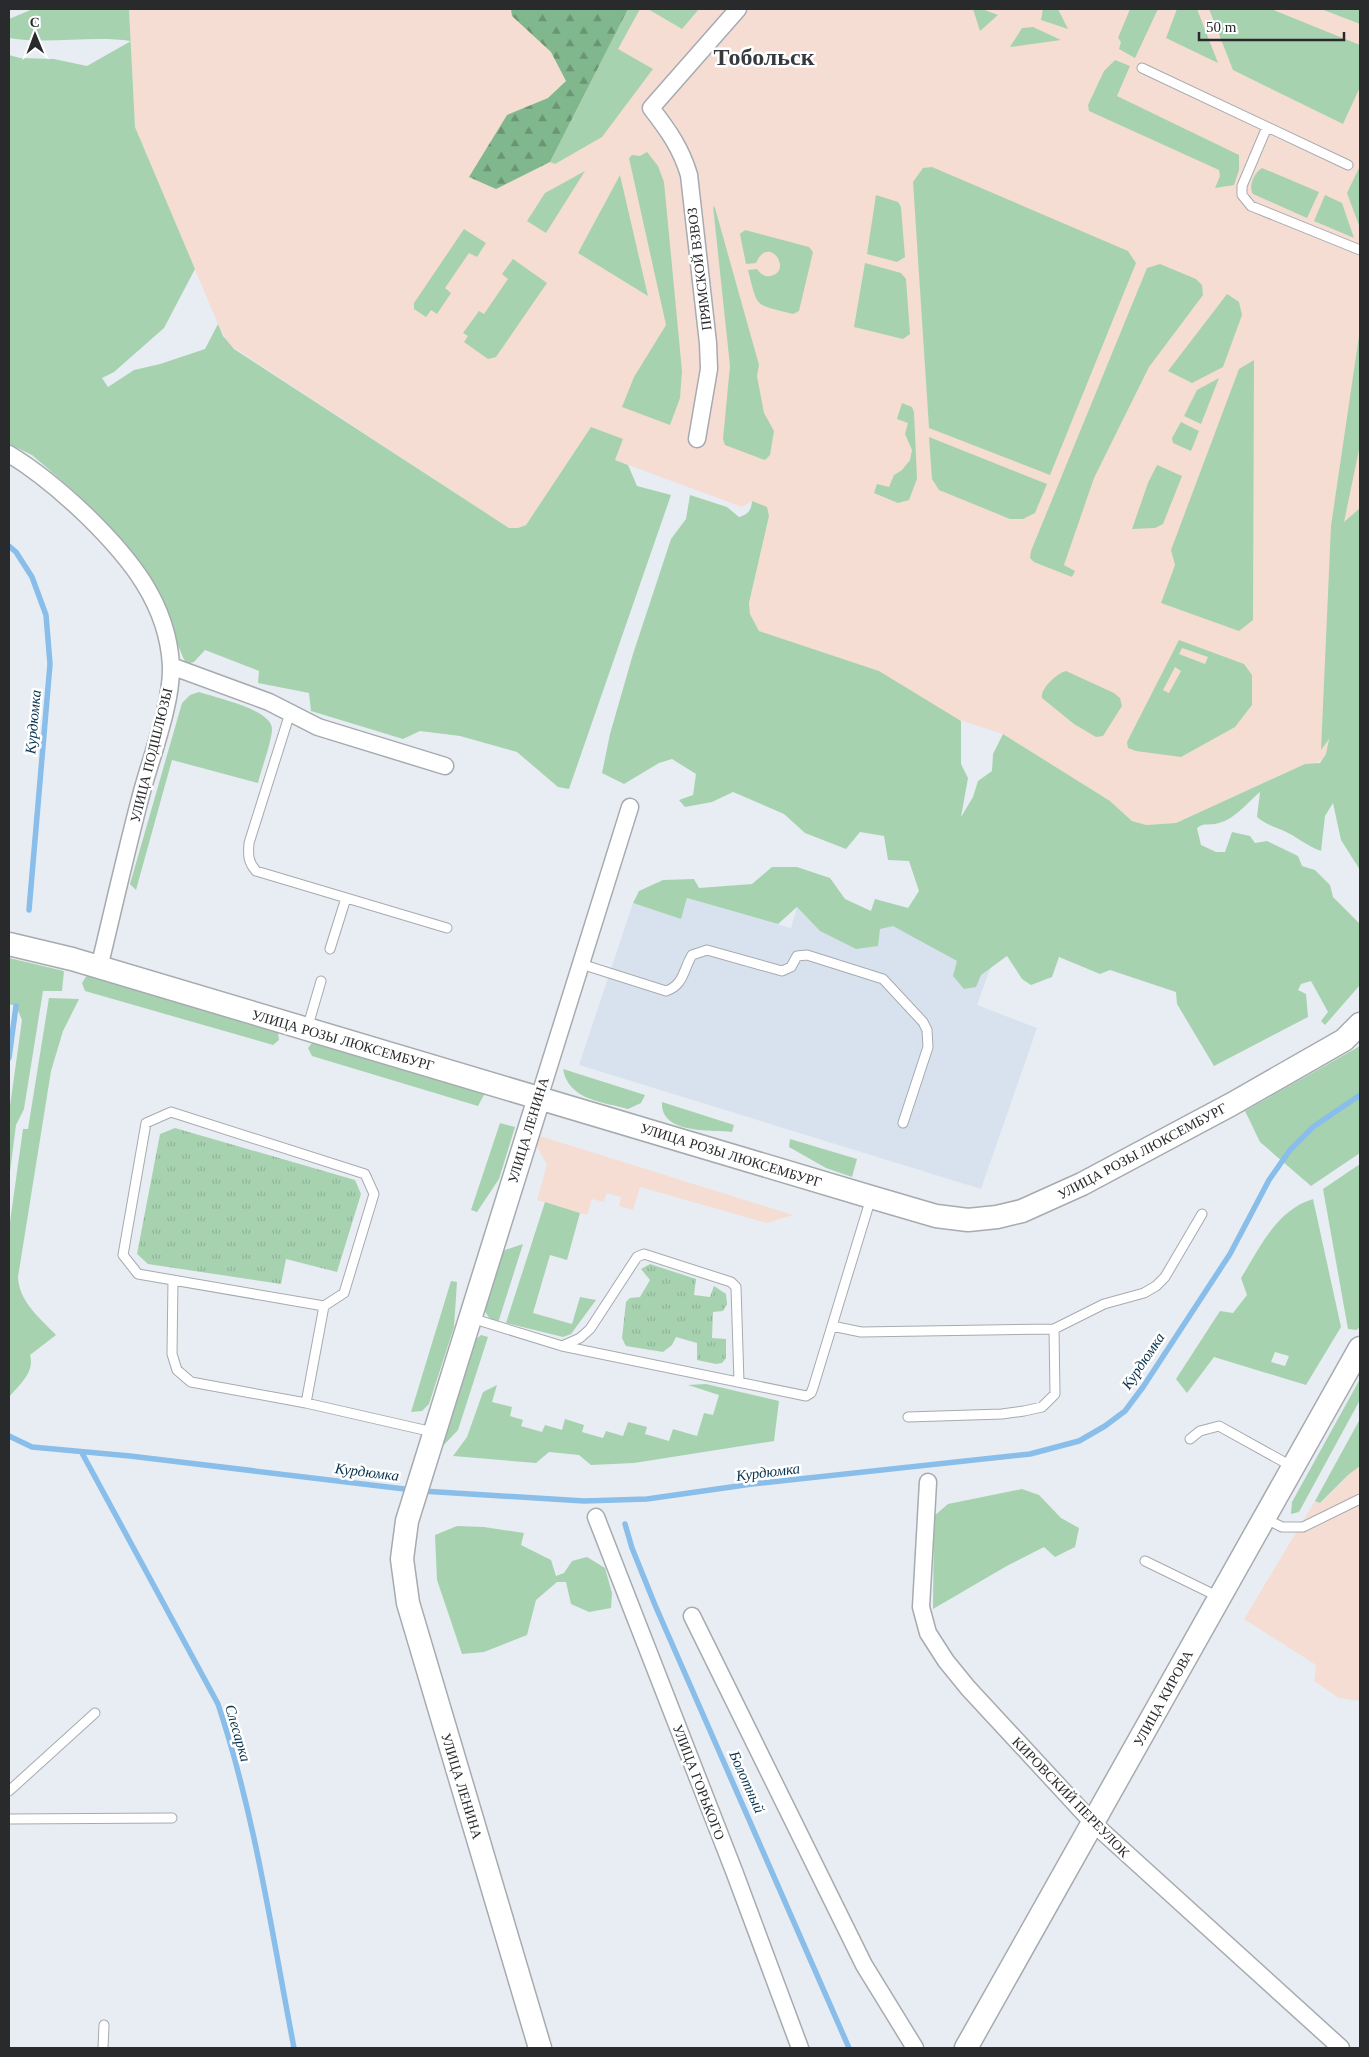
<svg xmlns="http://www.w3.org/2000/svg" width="1369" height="2057" font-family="Georgia,serif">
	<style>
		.commercial { fill: #f5ddd3 }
		.built { fill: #d8e2ee }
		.green { fill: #a7d2b0; fill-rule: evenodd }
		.forest { fill: url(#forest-firs) }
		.park { fill: url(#park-tufts) }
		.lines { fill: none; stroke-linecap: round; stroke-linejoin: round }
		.stream { stroke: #88bee9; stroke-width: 5.5 }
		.lane-casing { stroke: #a6abb0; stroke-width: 11 }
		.street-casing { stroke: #a6abb0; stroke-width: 19 }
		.secondary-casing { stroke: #a6abb0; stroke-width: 25 }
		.lane { stroke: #fff; stroke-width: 9 }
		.street { stroke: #fff; stroke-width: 16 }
		.secondary { stroke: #fff; stroke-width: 22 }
		.labels { text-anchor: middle; stroke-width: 5; stroke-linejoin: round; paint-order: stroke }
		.street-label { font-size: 14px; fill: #282a2c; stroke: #fff }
		.water-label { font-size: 15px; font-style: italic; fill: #06324e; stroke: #fff }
		.town-label { font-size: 24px; font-weight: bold; fill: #363a3f; stroke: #fff }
	</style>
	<defs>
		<pattern id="forest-firs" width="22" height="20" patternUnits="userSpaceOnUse" patternTransform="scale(1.25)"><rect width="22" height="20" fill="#81b78c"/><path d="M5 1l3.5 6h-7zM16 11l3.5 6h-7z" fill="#6a9573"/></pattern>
		<pattern id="park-tufts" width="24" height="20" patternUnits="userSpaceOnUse" patternTransform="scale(1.25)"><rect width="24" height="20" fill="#a7d2b0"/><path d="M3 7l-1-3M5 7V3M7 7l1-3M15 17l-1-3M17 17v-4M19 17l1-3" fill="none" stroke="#90b498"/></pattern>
	</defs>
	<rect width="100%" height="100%" fill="#e8edf3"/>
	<path class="commercial" d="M129,9H1360V508L1344,523L1328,748L1324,759L1314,764H1305L1176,823L1146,825L1132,821L1110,801L1003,734L953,718L879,671L759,631L750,614L749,603L769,516L752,501L742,507L615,460L591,427L526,525L518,528H509L228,344L218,324L135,127Z
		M536,1135L540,1136L793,1215L767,1223L640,1187L633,1210L619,1206L621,1197L607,1193L604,1202L592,1199L587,1215L537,1200L547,1165L534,1141Z
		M1360,1466V1701L1339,1698L1314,1681L1316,1665L1244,1619L1315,1501L1321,1503L1348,1475Z"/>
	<path class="built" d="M687,898L791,928L797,907L866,928L875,899L1003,934L977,1005L1037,1028L981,1189L579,1065L633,903L681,919Z"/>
	<path class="green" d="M33,9H129L135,127L195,269L164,328L114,372L102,378L108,387L134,370L160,364L205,349L218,324L223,336L234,349L509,528H518L526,525L591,427L623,439L615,460L628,465L637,486L671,495L569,789L558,787L517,752L460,736L420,731L403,739L311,711L309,693L258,683L259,671L205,650L194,662L186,664L148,577L121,542L75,492L32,455L9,444V55L20,58L54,59L87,66L131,41C90,35 49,45 9,38V19Z
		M628,9H640L618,49L653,69L602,137L555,164L550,162Z
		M648,9H699L682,29Z
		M973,9H982L998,15L980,31Z
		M1043,9H1058L1068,29L1041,20Z
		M1130,9H1158L1135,58L1119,49L1121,42L1118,38Z
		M1177,9H1197L1218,63L1166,38Z
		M1209,9H1271L1360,45V87L1343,124L1233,70Z
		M1321,9H1360V24Z
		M1033,27L1061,40L1010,47L1022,28Z
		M1115,60L1130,66L1117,96L1239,155V170L1234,185L1215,188L1220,176L1219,170L1089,111L1088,105L1104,71Z
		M647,152L658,166L664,182L682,371L680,398L670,425L622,407L634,377L666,325L629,158L632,155L640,156Z
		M1360,166V228L1347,193Z
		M932,167L1128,251L1136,263L1050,475L929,428L913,182L923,168Z
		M1262,168L1319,192L1307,218L1253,194C1248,186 1254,173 1262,168Z
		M585,171L546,233L527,221L545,193Z
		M620,175L648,296L578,253Z
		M876,195L898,202L901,207L905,257L897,262L867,254Z
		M1325,195L1342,203L1354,238L1314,221Z
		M713,206L715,208L759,365L757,376L764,413L774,431L770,455L765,460L725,445L723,439L730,366Z
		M464,229L486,243L477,257L469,253L445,288L451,293L437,314L431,310L426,317L414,309V303Z
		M745,230L809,247L813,252L799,311L793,314C754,304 758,309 748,270L757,269C761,274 764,277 770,276C794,272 769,233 756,263L746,264L740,234Z
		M513,259L547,283L496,357L488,359L464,342L468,336L463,333L479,311L484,314L508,279L502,274Z
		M865,263L901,273L906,279L910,334L903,339L854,327Z
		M1160,264L1196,279L1202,285L1203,295L1149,367L1094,478L1064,565L1075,571L1072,577L1034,562L1030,558L1031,551L1147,268Z
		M1227,294L1239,302L1242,315L1223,367L1192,383L1168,371Z
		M1360,329V445L1344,522L1360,508V870L1341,840L1333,803L1325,816L1321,851C1307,846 1296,836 1282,830C1272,826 1265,824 1257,817L1260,792C1248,802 1235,819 1219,823C1211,826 1204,822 1197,828L1201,845L1216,852H1225L1232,832L1250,836L1255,843L1267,841L1298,856L1302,866L1315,870L1330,885L1333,897L1360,924V985L1325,1025L1321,1021L1328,1012L1311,981L1301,984L1298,990L1306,994L1308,1017L1214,1066L1177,1004L1176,992L1110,970L1100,974L1059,957L1052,977L1031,985L1022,979L1007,956L981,975L976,987L964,989L953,976L957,961L893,926L880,929L878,946L856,949L820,931L797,907L778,924L687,898L681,919L633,903L639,891L663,880L694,879L699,888L752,884L772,867H797L830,878L845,899L871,911L875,899L908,908L919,891L909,861L888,860L884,836L860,832L846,849L805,833L784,814L733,792L712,802L685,807L679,800L693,795L696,774L672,759L659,763L624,784L602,773L610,734L633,654L671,539L686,519L690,495L727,507L739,517C749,514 751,510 752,501L767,507L769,516L749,603L750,614L759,631L879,671L961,721V764L968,778L961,817L973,797L978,781L992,771L993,754L1003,734L1110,801L1132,821L1146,825L1176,823L1305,764L1320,763L1326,754L1329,739L1321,750L1331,526Z
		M1254,360L1253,620L1239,631L1161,603L1175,565L1171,550L1239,369Z
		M1219,378L1201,424L1184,416L1197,390Z
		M902,403L912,407L914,412L917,479L909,500L898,503L874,493L877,484L889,487L894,475L902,470L910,460L912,450L905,434L908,423L897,419Z
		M1181,422L1199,431L1191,451L1173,443L1172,438Z
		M929,437L1047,484L1035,513L1023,519H1010L939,490L932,479Z
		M1157,465L1182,476L1163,524L1155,528L1132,529L1148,483Z
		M1179,640L1244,664L1252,675V705L1235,727L1181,757L1136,751L1128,748L1127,742ZM1182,648L1208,657L1205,664L1179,654ZM1175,667L1181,671L1169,693L1163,690Z
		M1066,671L1114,693L1120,698L1122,706L1103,736L1096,737L1074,724L1042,698C1040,689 1057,673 1066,671Z
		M199,692C216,698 272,709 272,729C272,741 261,770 258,783L172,760L136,890L130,884L182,703L190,695Z
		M9,958L64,971L62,991H43L24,1109L16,1125L9,1180V1113L22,1020L16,1006L9,1004Z
		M89,972L277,1027L279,1040L273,1045L85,991L82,983Z
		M49,998L79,999L63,1031L51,1071L18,1277C19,1302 40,1318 56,1335L30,1355C35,1372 20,1384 9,1397V1229L23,1129H28Z
		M316,1038L485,1093L478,1106L312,1056L308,1048Z
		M1360,1046V1153L1311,1186L1260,1142L1245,1111Z
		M563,1069L645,1095L641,1103L628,1109C603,1102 568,1100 563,1069Z
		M662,1102L734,1125L732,1132C709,1130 660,1134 662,1102Z
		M500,1123L515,1127L499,1179L477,1212L471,1210Z
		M790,1139L857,1159L852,1177L826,1168L789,1147Z
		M1360,1164V1326L1357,1330L1348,1329L1323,1189Z
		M1313,1199L1341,1327L1306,1385L1214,1357L1187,1393L1176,1379L1220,1311L1233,1313L1247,1295L1241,1278C1260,1248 1276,1210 1313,1199ZM1275,1352L1289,1356L1285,1366L1271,1362Z
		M545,1202L580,1213L567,1260L550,1255L533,1313L572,1324L580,1297L596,1300L571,1334L563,1337L506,1323Z
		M523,1244L498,1323C489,1319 485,1314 483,1305L499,1255L505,1250Z
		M451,1281L457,1282L454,1327L429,1404L422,1411L411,1412Z
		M481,1335L488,1337L458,1430L441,1448L470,1344Z
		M1360,1379V1400L1299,1512L1291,1514L1292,1502Z
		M706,1384L779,1401L774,1441L634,1463L591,1465L579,1455L549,1452L536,1463L453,1456L467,1437L483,1392L497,1385L492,1402L512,1407L510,1416L523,1420L521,1426L542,1432L545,1425L562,1430L565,1419L584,1425L582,1432L603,1438L606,1431L623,1436L628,1422L647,1427L645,1434L669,1441L673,1429L697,1436L704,1413L713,1415L719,1395L688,1385Z
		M1360,1419V1466L1348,1475L1320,1503L1315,1501Z
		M1022,1489L1039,1495L1061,1518L1079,1528L1075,1547L1055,1557L1044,1547L1005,1567L933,1609L934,1516L948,1504Z
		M457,1526L484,1527L524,1533L521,1545L551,1560L556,1576L564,1573L572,1561L587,1557L605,1568L612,1593L611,1608L589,1612L571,1604L566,1582H557L536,1600L527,1635L484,1652L462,1654L437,1580L435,1535Z"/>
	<path class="forest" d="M511,9H628L550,162L496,189L469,177L507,115L548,98L566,81L551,52L512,16Z"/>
	<path class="park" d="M175,1128L355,1180L361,1194L337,1272L286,1259L281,1284L148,1264L137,1254L160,1134Z
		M650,1264L696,1279L694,1295L710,1297L714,1286L726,1294L727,1304L723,1311L713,1312L712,1338L726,1339V1358L722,1363L716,1364L697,1360V1343L676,1337L672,1345L663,1352L626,1346L622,1338L626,1302L630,1298L640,1297L650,1280L641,1269Z"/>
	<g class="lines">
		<path class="stream" d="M9,546L16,552L32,577L46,615L50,664L29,910
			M9,1058L16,1006
			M9,1436L32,1447L130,1456L413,1490
			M82,1453L218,1704C255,1815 272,1934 294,2048
			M422,1491L584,1501L647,1499L752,1484L1030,1454L1079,1441L1105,1426L1125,1411L1143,1387L1230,1254L1269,1180L1290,1150L1313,1127L1360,1095
			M625,1524L632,1548L655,1605L849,2048"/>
		<g class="lane-casing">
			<path id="lane" d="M1142,68L1348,165
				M1267,127L1242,186V195L1251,206L1360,250
				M290,713L249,843C248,855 248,862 256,871L447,928
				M330,949L346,898
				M581,964L666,991C684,985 683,970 692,955L707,950L782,971L791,967L797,956L807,955L883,979L923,1022L927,1030L928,1047L903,1123
				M307,1029L321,981
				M171,1112L365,1174L374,1194L344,1293L324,1306L138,1274L123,1255L146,1123Z
				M173,1280L172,1354L177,1370L191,1382L306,1403L433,1432
				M471,1318L562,1346L806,1396L811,1393L813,1388L871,1198
				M832,1326L861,1332L1054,1329L1104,1304L1144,1293L1156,1286L1165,1277L1202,1214
				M562,1346L580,1338L590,1329L637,1257L644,1254L731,1282L736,1287L739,1382
				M306,1403L324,1306
				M908,1417L1002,1414L1024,1411L1042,1407L1055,1394L1054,1329
				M1190,1439L1200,1431L1219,1426L1293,1467
				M1264,1518L1282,1527H1303L1360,1499
				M1145,1561L1219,1597
				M9,1791L95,1713
				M9,1819L172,1818
				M103,2048L104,2025"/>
		</g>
		<g class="street-casing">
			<path id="street" d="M697,439L709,369L708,343L689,175C681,148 668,130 651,108L738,9
				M9,454C37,471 62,492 86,515C129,557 168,603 171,666C172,704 151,757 141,795C126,852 113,910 99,968
				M171,666L269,702L318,727L445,766
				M539,1098L630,807
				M928,1482L921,1607L928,1633L946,1661L968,1688L1093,1823L1341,2048
				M596,1517L734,1871L800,2048
				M692,1616L864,1965L915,2048"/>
		</g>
		<g class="secondary-casing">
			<path id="secondary" d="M9,944L72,959L871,1197L936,1216L968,1220L997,1217L1022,1211L1082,1184L1232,1104L1344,1040L1360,1024
				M539,1098L407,1521L402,1559L408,1603L540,2048
				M966,2048L1360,1348"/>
		</g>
		<use href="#lane" class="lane"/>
		<use href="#street" class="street"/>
		<use href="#secondary" class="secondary"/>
	</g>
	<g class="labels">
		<g class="street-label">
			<text transform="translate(699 269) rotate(-97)" y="5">ПРЯМСКОЙ ВЗВОЗ</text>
			<text transform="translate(151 755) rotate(-76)" y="5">УЛИЦА ПОДШЛЮЗЫ</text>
			<text transform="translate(343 1040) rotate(16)" y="5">УЛИЦА РОЗЫ ЛЮКСЕМБУРГ</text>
			<text transform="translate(528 1130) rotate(-73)" y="5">УЛИЦА ЛЕНИНА</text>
			<text transform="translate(1142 1151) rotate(-28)" y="5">УЛИЦА РОЗЫ ЛЮКСЕМБУРГ</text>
			<text transform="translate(731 1155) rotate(17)" y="5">УЛИЦА РОЗЫ ЛЮКСЕМБУРГ</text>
			<text transform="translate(1163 1698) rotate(-61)" y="5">УЛИЦА КИРОВА</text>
			<text transform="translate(699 1782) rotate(69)" y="5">УЛИЦА ГОРЬКОГО</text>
			<text transform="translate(462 1786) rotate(73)" y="5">УЛИЦА ЛЕНИНА</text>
			<text transform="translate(1071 1797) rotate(46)" y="5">КИРОВСКИЙ ПЕРЕУЛОК</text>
		</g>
		<g class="water-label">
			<text transform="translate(33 722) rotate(-85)" y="5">Курдюмка</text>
			<text transform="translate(1143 1361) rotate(-56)" y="5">Курдюмка</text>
			<text transform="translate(367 1472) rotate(7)" y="5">Курдюмка</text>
			<text transform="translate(768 1472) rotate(-7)" y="5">Курдюмка</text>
			<text transform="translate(238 1733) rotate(74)" y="5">Слесарка</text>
			<text transform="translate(747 1782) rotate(66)" y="5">Болотный</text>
		</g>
		<g class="town-label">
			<text x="764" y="65">Тобольск</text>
		</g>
	</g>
	<rect width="1369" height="2057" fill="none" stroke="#282a2c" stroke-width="20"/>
	<g transform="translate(35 35) rotate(359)" stroke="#ffffff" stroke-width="4" paint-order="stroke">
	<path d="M0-4L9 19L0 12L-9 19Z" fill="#282a2c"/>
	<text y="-8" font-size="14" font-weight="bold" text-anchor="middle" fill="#282a2c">С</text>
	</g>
	<path d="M1199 32v8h145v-8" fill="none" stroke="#282a2c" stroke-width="2.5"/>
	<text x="1206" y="32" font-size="15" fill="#282a2c" stroke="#ffffff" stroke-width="4" paint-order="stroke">50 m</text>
</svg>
